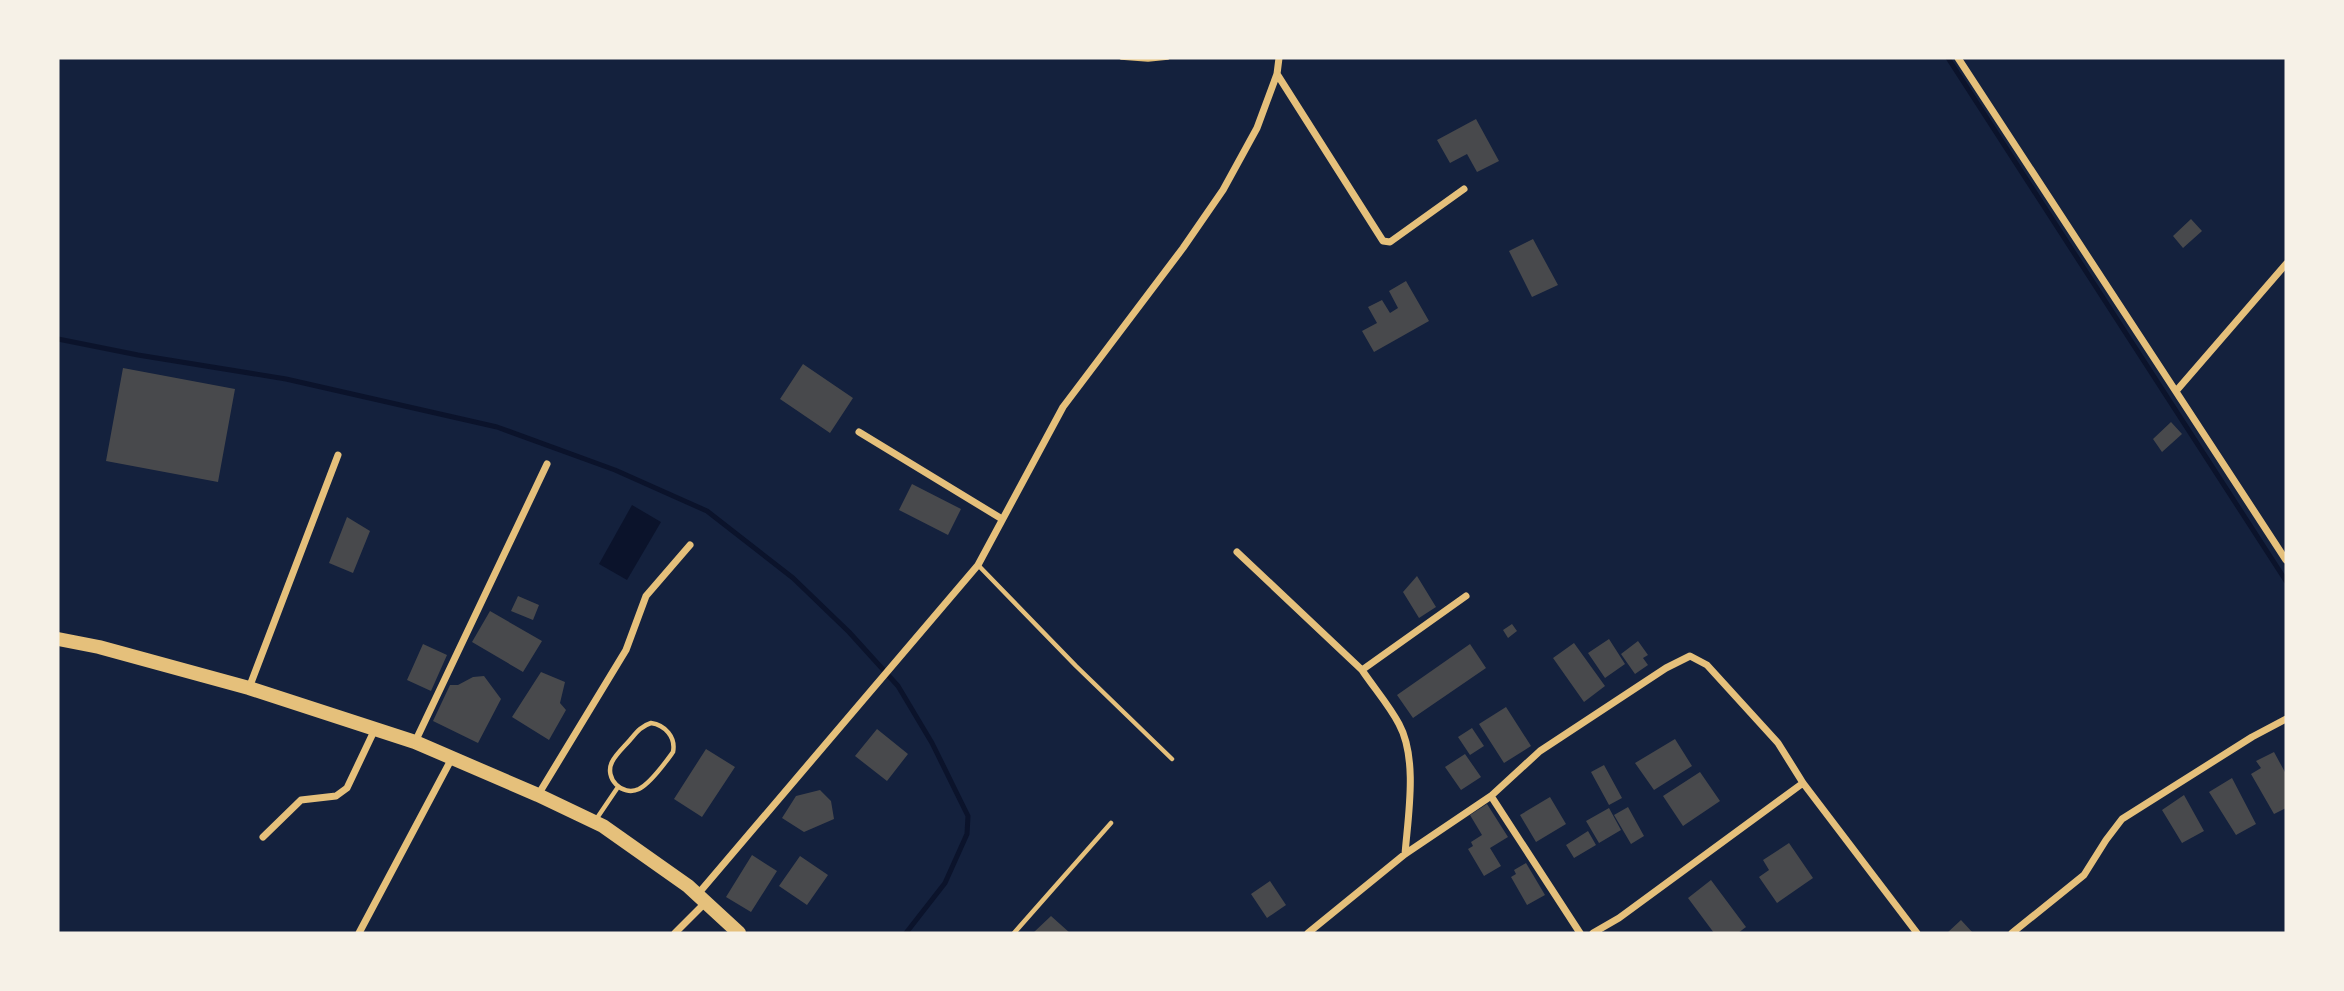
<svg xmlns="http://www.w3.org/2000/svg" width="2344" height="991" font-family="Karla,sans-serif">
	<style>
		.water { fill: #0b132b }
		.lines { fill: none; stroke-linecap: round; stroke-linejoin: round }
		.stream { stroke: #0b132b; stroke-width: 5 }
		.building { fill: #48494c }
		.path { stroke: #e5c07b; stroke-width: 3.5 }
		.service { stroke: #e5c07b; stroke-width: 4.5 }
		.minor { stroke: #e5c07b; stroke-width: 7 }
		.primary { stroke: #e5c07b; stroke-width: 14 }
	</style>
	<rect width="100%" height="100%" fill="#14213d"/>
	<path class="water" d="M632,505L661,522L627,580L599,564Z"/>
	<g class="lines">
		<path class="stream" d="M1948,58L2286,581
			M58,339L138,355L286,379L497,427L615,470L707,511L793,578L849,632L898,686L932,743L968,816L967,834L945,883L906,933"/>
	</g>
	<path class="building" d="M1476,119L1499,161L1477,172L1467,154L1450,163L1437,140Z
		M2191,219L2202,231L2183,248L2173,236Z
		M1533,239L1558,285L1532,297L1509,251Z
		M1406,281L1429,321L1374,352L1362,331L1377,323L1368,307L1382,300L1390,313L1398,308L1389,291Z
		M803,364L853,398L830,433L780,399Z
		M123,368L235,389L218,482L106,461Z
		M2171,422L2182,434L2162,452L2153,439Z
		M912,484L961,509L948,535L899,510Z
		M347,517L370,531L353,573L329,563Z
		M1417,576L1436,607L1419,618L1403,592Z
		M518,596L539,605L533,620L511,611Z
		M490,611L542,641L523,672L472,642Z
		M1512,624L1517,631L1508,638L1503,630Z
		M1609,639L1625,664L1605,678L1588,653Z
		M1638,641L1648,655L1643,658L1648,665L1635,674L1621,654Z
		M1574,643L1605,686L1584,702L1553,658Z
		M423,644L447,655L431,691L407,680Z
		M1470,644L1486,668L1413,718L1397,695Z
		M541,672L565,682L560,703L566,710L549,740L512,717Z
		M484,676L501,699L478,743L433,721L450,685H458L473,677Z
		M1506,707L1531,746L1504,763L1479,724Z
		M1472,728L1484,746L1470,755L1458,737Z
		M877,729L908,754L887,781L855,756Z
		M1675,739L1692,766L1654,790L1635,763Z
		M706,749L735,767L702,817L674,799Z
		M2274,752L2286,774V808L2274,814L2251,774L2261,768L2256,761Z
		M1465,754L1481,777L1461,790L1445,767Z
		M1604,765L1622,798L1609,805L1591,772Z
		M1700,772L1720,801L1683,826L1663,796Z
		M2232,778L2256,824L2236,835L2209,792Z
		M820,790L831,801L834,819L804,832L782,818L796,796Z
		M2184,795L2204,831L2182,843L2162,810Z
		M1550,797L1566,824L1536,842L1520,815Z
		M1487,804L1508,837L1490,848L1501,866L1484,876L1468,849L1473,846L1471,842L1482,835L1470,815Z
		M1628,807L1644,836L1631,844L1614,815Z
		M1609,808L1621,830L1599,843L1586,821Z
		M1588,831L1596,845L1574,858L1566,845Z
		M1789,843L1813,878L1777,903L1759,877L1769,870L1763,860Z
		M752,855L777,871L751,912L726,897Z
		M800,856L828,875L807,905L779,886Z
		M1526,863L1545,895L1527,905L1511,877L1516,874L1514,870Z
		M1711,880L1746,927L1738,933H1714L1688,898Z
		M1270,881L1286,905L1267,918L1251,894Z
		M1051,916L1070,933H1033Z
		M1961,920L1973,933H1947Z"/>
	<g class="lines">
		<path class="path" d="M1121,58L1148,60L1168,58"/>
		<path class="service" d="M978,565L1076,666L1172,759
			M651,723C665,725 676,737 673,752C665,763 651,783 639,789C622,797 604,778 612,762C616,754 624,747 630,740C636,733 641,726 651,723Z
			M595,821L618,787
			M1014,933L1111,823"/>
		<path class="minor" d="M1958,58L2286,560
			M1277,74L1383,241L1390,242L1464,189
			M2177,390L2286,264
			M859,432L1002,519
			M1237,552L1362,670
			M249,688L338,455
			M415,742L547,464
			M538,795L626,650L646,596L690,545
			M1491,796L1580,933
			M263,837L301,800L336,796L347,788L375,729
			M1405,854C1408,816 1418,759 1399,724C1389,705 1374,688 1362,670L1466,596
			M698,894L978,565L1063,407L1183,248L1223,190L1257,128L1277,74L1279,58
			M359,933L452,758
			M675,933L706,902
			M1308,933L1405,854L1491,796L1540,751L1666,668L1690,656L1707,665L1778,743L1803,783L1917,933
			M1593,933L1619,918L1803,783
			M2012,933L2084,875L2106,840L2122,819L2252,737L2286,719"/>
		<path class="primary" d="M58,639L99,647L249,688L415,742L538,795L603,826L688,886L739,933"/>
	</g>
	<rect width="2344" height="991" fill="none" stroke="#f6f1e7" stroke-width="119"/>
</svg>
